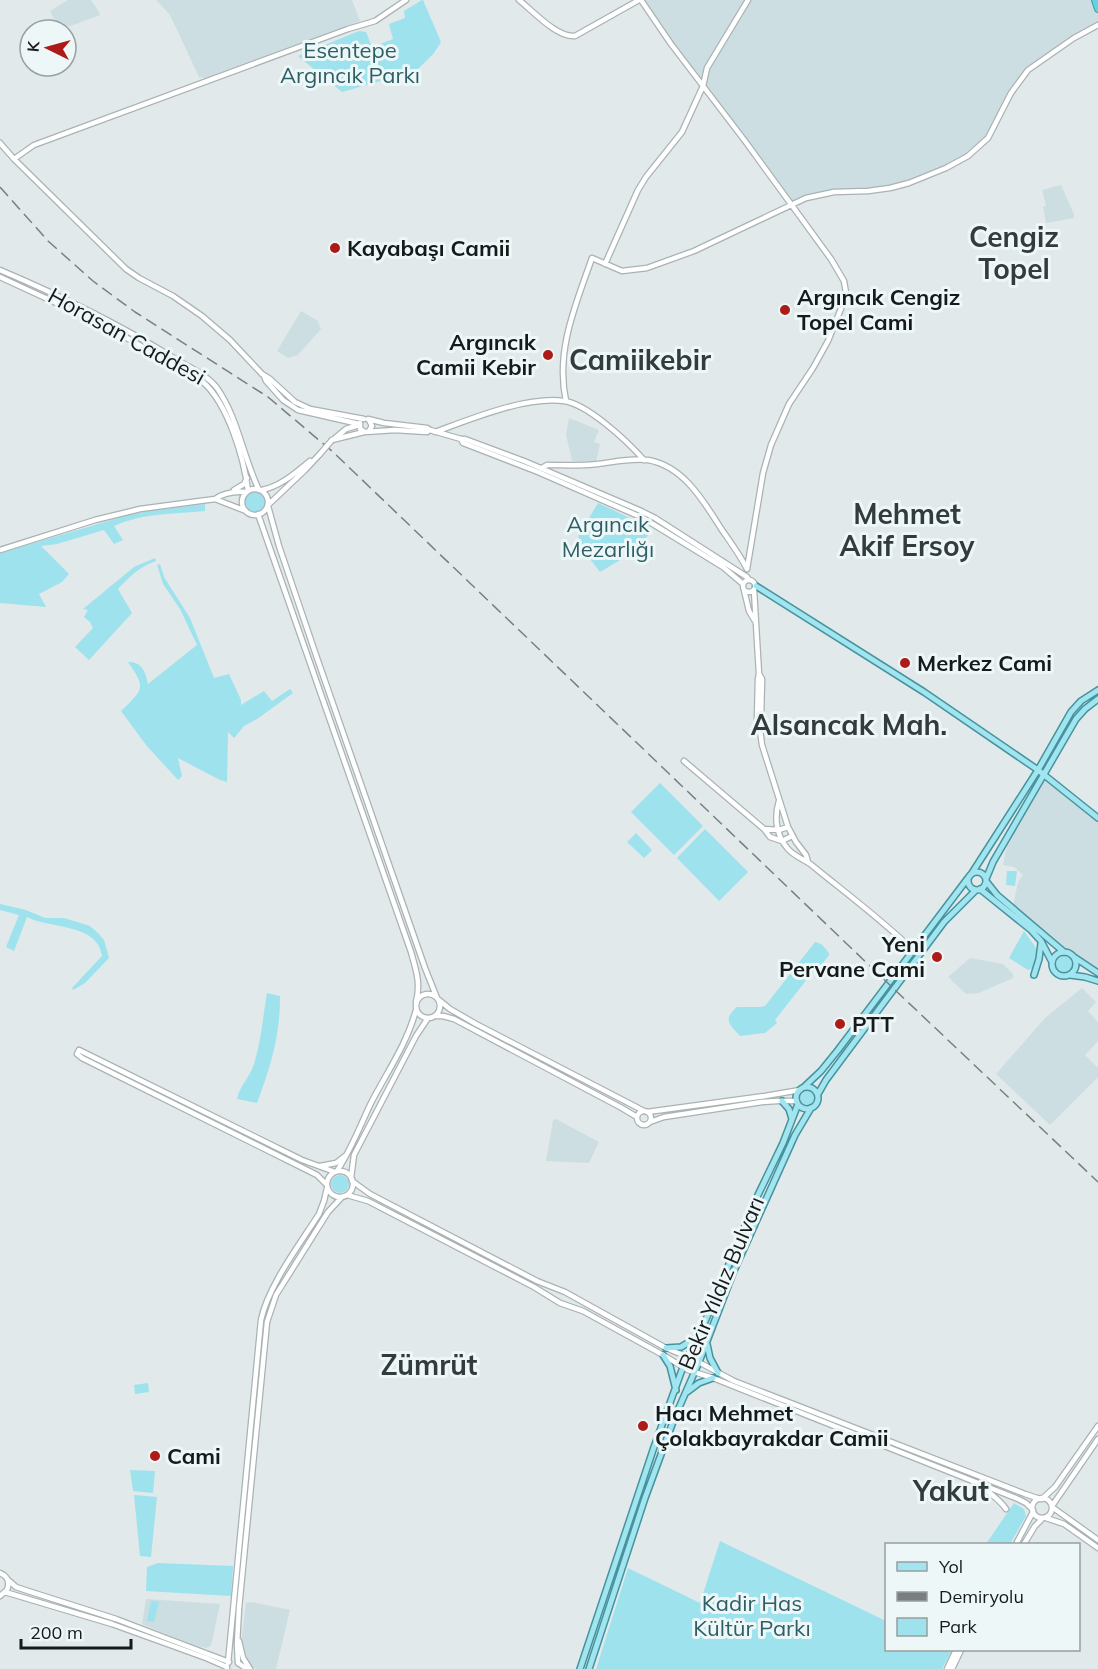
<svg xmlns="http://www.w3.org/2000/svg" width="1098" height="1669" font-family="Mulish,sans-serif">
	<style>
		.built { fill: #ccdee1 }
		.green { fill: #9ee2ed }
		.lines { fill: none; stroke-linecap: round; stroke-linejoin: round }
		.minor-casing { stroke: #aab2b3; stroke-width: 7 }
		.major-casing { stroke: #46939e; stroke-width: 8 }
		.highway-casing { stroke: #46939e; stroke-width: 8 }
		.minor { stroke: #fff; stroke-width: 4.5 }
		.major { stroke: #a0e5ef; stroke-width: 5 }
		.highway { stroke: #60d4e5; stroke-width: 6 }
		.rail { stroke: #797f80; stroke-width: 1.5; stroke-dasharray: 12 6; stroke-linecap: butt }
		.minor-bridge-casing { stroke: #aab2b3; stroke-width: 7; stroke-linecap: butt }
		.minor-bridge { stroke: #fff; stroke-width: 4.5 }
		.poi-dot { fill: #ad1b18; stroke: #eef7f8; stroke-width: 2 }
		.labels { text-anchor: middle; stroke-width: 6; stroke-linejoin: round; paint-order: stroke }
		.park-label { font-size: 22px; fill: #2e5f66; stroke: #eef7f8 }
		.poi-label { font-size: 22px; font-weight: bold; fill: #171a1a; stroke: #eef7f8; text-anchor: start }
		.street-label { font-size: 22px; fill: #171a1a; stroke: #eef7f8 }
		.district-label { font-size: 28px; font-weight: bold; fill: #343b3c; stroke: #eef7f8 }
	</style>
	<rect width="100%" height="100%" fill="#e1e9eb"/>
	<path class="built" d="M68,0H91L99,12L100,15L60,30L50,11Z
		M156,0H352L360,21L206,78L199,77L170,15Z
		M641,0H1098V25L1054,51L1020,79L988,138L958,162L897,186L829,192L794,204Z
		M1061,185L1074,214V218L1046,223L1043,207L1046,206L1042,190Z
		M301,311L318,321L321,329L298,355L288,358L277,351Z
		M569,418L599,430L594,442L600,444L596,462L572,461L566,435Z
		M1046,776L1098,818V978L1013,906L1018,882L1023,875L1014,867L1003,865L1005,854L1008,845Z
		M970,958L1003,964L1013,974V978L979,993L966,994L948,977Z
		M1082,988L1096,1002L1088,1011L1098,1022V1041L1085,1055L1098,1068V1077L1050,1125L996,1074L1045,1018Z
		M556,1119L599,1142L589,1163L546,1161L553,1120Z
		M146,1599L220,1604L211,1646L206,1648L194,1645L142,1624Z
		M251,1602L290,1610L276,1669H257L251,1667L241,1645L246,1603Z"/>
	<path class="green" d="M422,0H423L441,42L434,53L416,71L342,92L298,56L359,31L366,32L372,47L393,39L389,24L405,18L404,11Z
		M245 502a10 10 0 1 1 20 0a10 10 0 1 1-20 0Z
		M598,503L647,526L649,534L637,550L600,572L587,555L578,536Z
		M205,504V511C174,514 143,513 114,526L123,540L114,544L104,530L57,544L41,546L69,574L62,582L39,594L46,607L0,603V553L125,516L147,511Z
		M155,558L156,561C140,566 128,578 118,589L132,613L89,660L75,647L93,628L90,622L84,617L88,610L83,609L134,567Z
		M160,564L164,577L190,618L214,678L229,674L241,700V705L264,691L272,701L290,689L293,693L257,719L244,726L234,738L228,732L227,782L220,780L178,758L182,776L178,780L146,745L121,711C143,689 147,689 128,662C142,661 146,673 148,684L197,645L180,609L163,584L157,565Z
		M660,783L703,826L674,855L631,812Z
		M705,829L748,872L719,901L677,858Z
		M636,833L652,850L644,858L627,842Z
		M1007,871H1017L1015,886L1006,885Z
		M0,904L26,910L45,918H64L90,926L99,934L104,940L109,958L85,983L73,990L72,988L102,956C98,923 50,929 27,917L14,951L6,947L19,915L0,910Z
		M1024,931C1031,941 1042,953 1040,966L1028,970L1009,958Z
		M815,942C822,943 825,948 829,953V955L817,971L815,969L775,1020L777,1023L765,1033L740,1036C730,1025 722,1020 737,1007H760L765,1006Z
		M1055 964a9 9 0 1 1 18 0a9 9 0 1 1-18 0Z
		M267,993L280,996C280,1037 271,1065 257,1103L237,1099C239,1087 250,1077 254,1064C261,1042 263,1016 267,993Z
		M800 1098a7 7 0 1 1 14 0a7 7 0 1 1-14 0Z
		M331 1184a9 9 0 1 1 18 0a9 9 0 1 1-18 0Z
		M148,1383L149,1392L135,1394L134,1385Z
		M130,1470L155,1471L153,1493L133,1491Z
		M134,1495L157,1497L151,1557L140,1556Z
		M1014,1503L1024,1509L1026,1516L1010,1544H986Z
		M720,1541L886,1621V1650H945L951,1652L942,1669H596L628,1568L700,1603Z
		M158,1563L233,1566L231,1596L146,1591L147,1567Z
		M151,1601L159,1602L154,1622L147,1621Z"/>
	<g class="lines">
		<g class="minor-casing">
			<path id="minor" d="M519,0C533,11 557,38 575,36L639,0
				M641,0L671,44L745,141L831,259L844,281L846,293L844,301L828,341L813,368L789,404L771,445L763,473L747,569
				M0,143L14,159L126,269L139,278L173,296L202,316L230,340L262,374L270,379L295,402L310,409L364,419
				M14,159L34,145L348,29L375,21L406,0
				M605,264L638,190L646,177L682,132L703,86L707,68L748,0
				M0,270C59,295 117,323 172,357C187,366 206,374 217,388C238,418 243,457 259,490
				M0,277L108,327L203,382C228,404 244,458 248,491
				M264,376L266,381L283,400L298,410L359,424
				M566,401C555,351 576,304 592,258L622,271L647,268L694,251L806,198L834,192L868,191L890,188L909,183L946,168L968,156L988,138L1011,93L1028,70L1074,38L1098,25
				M368,419L384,423L427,428L430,430L461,439H465L524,461L639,510L655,518L747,577L749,580
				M360,423V429L365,432L395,430L427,432L430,430
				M369,431L372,426L369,420
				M435,432C471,419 525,396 564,401C588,404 628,442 644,460
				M334,439L346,429L359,425
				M461,439L463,443L538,472L643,518L723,567L743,584
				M332,440L364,432
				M542,468L547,465C564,465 581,466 598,464C614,462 631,458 648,460C684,466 704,502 722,530C731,543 740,555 747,569
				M242 502a13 13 0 1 1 26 0a13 13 0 1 1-26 0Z
				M234,490L244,484L247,478
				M262,490C281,486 295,473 310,461
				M215,499L246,511
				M268,505L305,470L320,454
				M268,506L279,546L317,658L425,968L437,998
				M258,514L411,952C416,970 421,984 416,1002
				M0,550L95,520L140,509L215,499C225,492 235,491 247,492
				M743 586a6 6 0 1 1 12 0a6 6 0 1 1-12 0Z
				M744,590L749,611L755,621
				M754,590L759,674L762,679L761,718L759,722
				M759,674L758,679L757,719L759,722L762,745L788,827L796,842L806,855L808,862
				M684,761L764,829L770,837L782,841L792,836
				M779,801C774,817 776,836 788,849C795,857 806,860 814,867C847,894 882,920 913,950
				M764,829L779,830L788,827
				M416 1006a12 12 0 1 1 24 0a12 12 0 1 1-24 0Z
				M439,1000L450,1009L476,1024L644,1111
				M435,1016H443L454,1019L620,1107L637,1117
				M637 1118a7 7 0 1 1 14 0a7 7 0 1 1-14 0Z
				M647,1112L765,1096L800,1090
				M650,1122L664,1117L762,1102L777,1101H797
				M320,1166L336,1163L345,1156
				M327 1184a13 13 0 1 1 26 0a13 13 0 1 1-26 0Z
				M337,1171C351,1150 360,1126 371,1103C387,1072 407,1044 416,1010
				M351,1178L354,1155L416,1036L428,1018
				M352,1181L370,1194L537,1281L565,1292L666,1348L693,1359L734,1381L1025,1494L1040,1499
				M326,1184L317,1175L307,1170L82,1058L77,1054L79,1050L302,1160L335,1172
				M347,1195L368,1201L534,1287L560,1303L583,1311L663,1355L688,1370L713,1378L1018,1499L1026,1503L1033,1510
				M984,1487C991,1495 1000,1500 1006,1509
				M1032 1508a10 10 0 1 1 20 0a10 10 0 1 1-20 0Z
				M1042,1499L1055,1487L1098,1426
				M1052,1506L1098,1439
				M1052,1507L1098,1540
				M1046,1518L1064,1524L1098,1548
				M1016,1544L1033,1512
				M1024,1544L1035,1526L1043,1518
				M0,1573C8,1576 10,1583 7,1590L0,1596
				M8,1580L16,1587L28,1591L116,1619L229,1662
				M5,1592L112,1624L206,1658L227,1667V1669
				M239,1641L243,1658L250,1669
				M228,1663L261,1320C268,1286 300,1244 319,1214L324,1201L327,1188
				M247,1669L238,1663L237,1644L239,1608L267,1322L276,1295L328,1212L342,1197
				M947,1669L956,1650
				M952,1669L961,1650"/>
		</g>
		<g class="major-casing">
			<path id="major" d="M756,586L924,692L1038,770L1098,818
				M968 881a9 9 0 1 1 18 0a9 9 0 1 1-18 0Z
				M972,873L1038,770L1071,712L1081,701L1098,690
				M986,879L993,862L1076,719L1085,709L1098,699
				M986,881L997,895L1064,952
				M980,889L1031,930L1041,941L1052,962
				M1052 964a12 12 0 1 1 24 0a12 12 0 1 1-24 0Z
				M1074,957L1098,973
				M1034,975L1039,959L1041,943
				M1070,975L1085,977L1098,981
				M796 1098a11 11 0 1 1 22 0a11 11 0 1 1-22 0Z
				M804,1087L821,1071L838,1050L968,878
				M818,1094L826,1080L944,922L976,890
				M782,1101L789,1109L792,1119
				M707,1344L710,1358L718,1373
				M666,1348L681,1347L696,1338
				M663,1355L670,1366L676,1390
				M687,1392L699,1383L713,1378
				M580,1669L654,1447L683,1367L704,1324L757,1197L783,1143L798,1104
				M589,1669L645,1498L674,1419L699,1362L733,1273L795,1135L811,1108"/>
		</g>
		<g class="highway-casing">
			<path id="highway" d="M1095,0L1098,9"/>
		</g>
		<use href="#minor" class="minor"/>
		<use href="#major" class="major"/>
		<use href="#highway" class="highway"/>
		<path class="rail" d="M0,187L48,241L93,281L135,312L268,397L333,452L894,989L1098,1182"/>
		<g class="minor-bridge-casing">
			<path id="minor-bridge" d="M320,454L332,440"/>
		</g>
		<use href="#minor-bridge" class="minor-bridge"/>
	</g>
	<g class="poi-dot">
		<circle cx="335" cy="248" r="6"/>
		<circle cx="785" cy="310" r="6"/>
		<circle cx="548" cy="355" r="6"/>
		<circle cx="905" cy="663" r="6"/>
		<circle cx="937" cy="957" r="6"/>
		<circle cx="840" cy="1024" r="6"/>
		<circle cx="643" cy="1426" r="6"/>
		<circle cx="155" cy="1456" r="6"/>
	</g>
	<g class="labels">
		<g class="park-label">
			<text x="350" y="58">Esentepe<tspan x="350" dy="25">Argıncık Parkı</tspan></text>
			<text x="608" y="532">Argıncık<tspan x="608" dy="25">Mezarlığı</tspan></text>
			<text x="752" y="1611">Kadir Has<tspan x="752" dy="25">Kültür Parkı</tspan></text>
		</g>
		<g class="poi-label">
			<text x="347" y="256">Kayabaşı Camii</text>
			<text x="797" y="305">Argıncık Cengiz<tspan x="797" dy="25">Topel Cami</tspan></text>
			<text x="536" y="350" text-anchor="end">Argıncık<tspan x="536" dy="25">Camii Kebir</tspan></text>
			<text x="917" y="671">Merkez Cami</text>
			<text x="925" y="952" text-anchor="end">Yeni<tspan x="925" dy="25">Pervane Cami</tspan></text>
			<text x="852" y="1032">PTT</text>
			<text x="655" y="1421">Hacı Mehmet<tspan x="655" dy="25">Çolakbayrakdar Camii</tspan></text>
			<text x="167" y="1464">Cami</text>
		</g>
		<g class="street-label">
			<text transform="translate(127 336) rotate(29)" y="8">Horasan Caddesi</text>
			<text transform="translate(721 1283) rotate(-67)" y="8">Bekir Yıldız Bulvarı</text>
		</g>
		<g class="district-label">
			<text x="1014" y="247">Cengiz<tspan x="1014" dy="32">Topel</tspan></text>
			<text x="640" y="370">Camiikebir</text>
			<text x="907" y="524">Mehmet<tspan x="907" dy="32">Akif Ersoy</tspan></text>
			<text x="849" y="735">Alsancak Mah.</text>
			<text x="429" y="1375">Zümrüt</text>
			<text x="951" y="1501">Yakut</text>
		</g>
	</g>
	<rect x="885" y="1543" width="195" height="108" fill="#eef7f8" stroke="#989f9f" stroke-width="1.5"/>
	<rect x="897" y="1562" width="30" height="9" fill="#a0e5ef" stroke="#989f9f" stroke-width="1.5"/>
	<text x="939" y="1573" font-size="18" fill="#171a1a">Yol</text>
	<rect x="897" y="1592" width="30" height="9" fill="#797f80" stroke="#989f9f" stroke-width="1.5"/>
	<text x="939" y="1603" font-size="18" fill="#171a1a">Demiryolu</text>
	<rect x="897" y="1618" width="30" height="18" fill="#9ee2ed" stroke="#989f9f" stroke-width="1.5"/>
	<text x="939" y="1633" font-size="18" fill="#171a1a">Park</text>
	<g transform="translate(48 48) rotate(275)"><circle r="28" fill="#eef7f8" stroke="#989f9f" stroke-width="1.5"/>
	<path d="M0-4.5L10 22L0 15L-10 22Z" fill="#ad1b18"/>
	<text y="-9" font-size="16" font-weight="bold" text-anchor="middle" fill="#171a1a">K</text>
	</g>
	<path d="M21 1639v9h110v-9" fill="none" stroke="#171a1a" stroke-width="3"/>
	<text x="30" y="1639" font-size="18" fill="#171a1a" stroke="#eef7f8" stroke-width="4.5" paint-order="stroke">200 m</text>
</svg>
